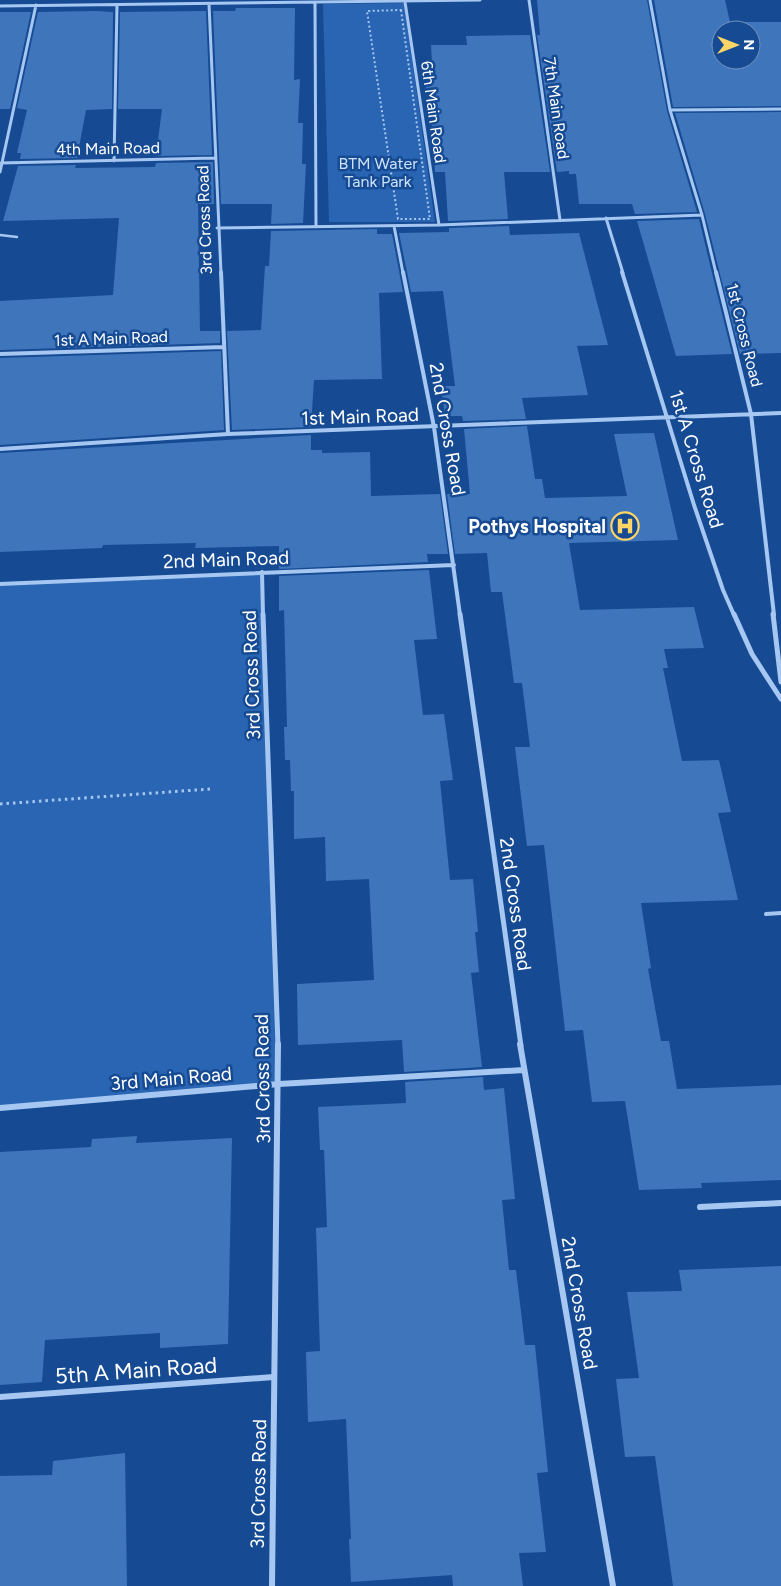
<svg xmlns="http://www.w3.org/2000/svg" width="781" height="1586" font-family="Figtree,sans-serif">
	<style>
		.green { fill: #2965b2 }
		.building { fill: #3f75bb; fill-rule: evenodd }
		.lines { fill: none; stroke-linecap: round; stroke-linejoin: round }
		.path-far1 { stroke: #a6c7f1; stroke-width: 2; stroke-dasharray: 2 2.5; stroke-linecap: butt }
		.path { stroke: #a6c7f1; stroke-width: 3; stroke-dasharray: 2.5 4; stroke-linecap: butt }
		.service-far1 { stroke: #a6c7f1; stroke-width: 2.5 }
		.service { stroke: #a6c7f1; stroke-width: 4 }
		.minor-far3 { stroke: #a6c7f1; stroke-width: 3 }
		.minor-far2 { stroke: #a6c7f1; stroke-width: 4 }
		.minor-far1 { stroke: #a6c7f1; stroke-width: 5 }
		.minor { stroke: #a6c7f1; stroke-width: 6 }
		.labels { text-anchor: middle; stroke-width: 5; stroke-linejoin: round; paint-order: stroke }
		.far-street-label { font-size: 16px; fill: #fff; stroke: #164b94 }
		.far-park-label { font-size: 16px; fill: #cde2fc; stroke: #164b94 }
		.street-label { font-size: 19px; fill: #fff; stroke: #164b94 }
		.poi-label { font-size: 19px; font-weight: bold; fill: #fff; stroke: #164b94; text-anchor: end }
		.near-street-label { font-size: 22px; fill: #fff; stroke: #164b94 }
	</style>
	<rect width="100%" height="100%" fill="#164b94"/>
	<path class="green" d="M404,3L435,222H329L323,4Z
		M262,572L279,1084L0,1108V584Z"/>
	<path class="building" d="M537,0H647L667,111L697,212L635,214L632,204H579L576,174H569V171L557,172L537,35H540Z
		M654,0H725L730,22H781V106L673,107ZM721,30H751V60H721Z
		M236,8H295L294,80L300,79L298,123H303L302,164H306L303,223L271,224L272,204H221L213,11H235Z
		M95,11L113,12L112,109L86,110L77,158L20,159L21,153H17L27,110L17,108L38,12Z
		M206,11L212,155L156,156L162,109H118L120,12Z
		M0,12H31L10,109H0Z
		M530,35L550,172H504L508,219L448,221L445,172H435L431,112L430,99H427L424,62H432L431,45H467L466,36Z
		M781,112V353L740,354L705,214L675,113Z
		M213,162L214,204H198L200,331H220V343L0,350V301L113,295L119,218L3,221L18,166L76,165L75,168L155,167L156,163Z
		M699,219L712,273L732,354L676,356L637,221Z
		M509,226L510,235L579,233L608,345L577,346L588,395L522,398L526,419L463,421L462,416H445L441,386H455L443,291L411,292L399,233L449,232V228Z
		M377,229V234H392L403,292L379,293L382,379L314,380L311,427L232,430L227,331L261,330L265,266H269L271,231Z
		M221,351L224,430L0,445V358Z
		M527,426L535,479H542L545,498L627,496L614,434L654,433L678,540L569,543L580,610L694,607L704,648L664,649L668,668H663L682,761L719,760L731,812L718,813L738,900L641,903L651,968L648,969L661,1041H669L677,1089L781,1085V1180L701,1183L702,1188L639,1190L625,1101L592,1102L583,1030L565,1031L544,845L527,846L515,747H530L522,683H514L502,592H491L487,553L455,554L447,494H470L464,429Z
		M311,435V450H322V453L370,452L371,496L440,494L448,554H427L428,562L279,569V546L195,548L196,543L103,545L102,548L0,552V453Z
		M429,570L437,639L414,640L423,715L444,714L453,780L440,781L450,880L473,879L478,932H475L479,972L471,973L482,1067L404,1072L402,1040L298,1045L297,984L374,980L369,879L326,881L325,837L294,839V791H291L290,760H285L284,727H287L284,610L279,611V576Z
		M483,1077L484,1090L504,1088L515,1199L502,1200L509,1270H516L525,1345H535L548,1472L537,1473L546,1552L519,1553L523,1586H453L452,1575L351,1582L349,1539H351L346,1419L308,1422L306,1352L320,1351L316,1228L327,1227L324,1150H320L318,1107L406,1103L405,1082Z
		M137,1136L136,1143L232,1138L228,1344L160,1348V1333L45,1340L42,1382L0,1385V1152L91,1147L92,1139Z
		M781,1266V1586H673L655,1456L625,1457L616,1379L639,1378L627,1292L682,1291L679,1270Z
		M125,1453L127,1586H0V1476L52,1475L53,1461Z"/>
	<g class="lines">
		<path class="path-far1" d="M401,10L430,219H398L367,11Z"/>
		<path class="path" d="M0,804L210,789"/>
		<path class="service-far1" d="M0,235L17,237"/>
		<path class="service" d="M766,914L781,913"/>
		<path class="minor-far3" d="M529,0L560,220
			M650,0L670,110L702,215L716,273
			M405,2L439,225
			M315,3L316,227
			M209,4L221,273
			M0,6L480,0
			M670,110L781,109
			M114,161L117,5
			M1,163L215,158
			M0,172L36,5
			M606,218L623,273
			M394,226L403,273
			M217,228L439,225L702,215"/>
		<path class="minor-far2" d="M221,272L228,434
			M403,272L434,427L460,615
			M622,272L694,505L723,590L734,615
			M716,272L751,414L774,615
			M0,354L224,347
			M0,449L228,434L781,413
			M262,572L263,615
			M0,584L454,565"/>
		<path class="minor-far1" d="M263,614L278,1046
			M460,614L521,1046
			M734,614L752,654L781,699
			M773,614L781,682"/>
		<path class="minor" d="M520,1044L613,1586
			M0,1108L279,1084L524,1070
			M700,1207L781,1203
			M0,1397L274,1377
			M272,1586L278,1044"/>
	</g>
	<defs>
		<g id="hospital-ring" transform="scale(1.4375)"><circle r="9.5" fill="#164b94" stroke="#ffd566" stroke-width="1.5"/><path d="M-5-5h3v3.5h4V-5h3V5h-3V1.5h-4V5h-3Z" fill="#ffd566"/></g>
	</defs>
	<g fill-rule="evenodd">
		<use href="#hospital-ring" x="625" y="526"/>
	</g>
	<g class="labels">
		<g class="far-street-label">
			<text transform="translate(557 108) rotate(82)" y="6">7th Main Road</text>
			<text transform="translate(434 112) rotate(82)" y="6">6th Main Road</text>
			<text transform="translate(108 148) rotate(-1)" y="6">4th Main Road</text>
			<text transform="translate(204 220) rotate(-92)" y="6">3rd Cross Road</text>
			<text transform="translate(745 335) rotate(76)" y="6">1st Cross Road</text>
			<text transform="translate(111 338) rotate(-2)" y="6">1st A Main Road</text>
		</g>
		<g class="far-park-label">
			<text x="378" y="169">BTM Water<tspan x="378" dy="18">Tank Park</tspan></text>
		</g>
		<g class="street-label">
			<text transform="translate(360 416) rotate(-2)" y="7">1st Main Road</text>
			<text transform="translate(448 429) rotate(80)" y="7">2nd Cross Road</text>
			<text transform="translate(697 459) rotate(73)" y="7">1st A Cross Road</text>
			<text transform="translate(226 559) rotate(-2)" y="7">2nd Main Road</text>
			<text transform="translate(251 675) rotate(-92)" y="7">3rd Cross Road</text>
			<text transform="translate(516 904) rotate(82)" y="7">2nd Cross Road</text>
			<text transform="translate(171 1078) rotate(-5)" y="7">3rd Main Road</text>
			<text transform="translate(262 1079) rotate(-91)" y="7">3rd Cross Road</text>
			<text transform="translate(580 1303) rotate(80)" y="7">2nd Cross Road</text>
			<text transform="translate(258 1484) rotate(-89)" y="7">3rd Cross Road</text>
		</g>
		<g class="poi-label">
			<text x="606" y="533">Pothys Hospital</text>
		</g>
		<g class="near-street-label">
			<text transform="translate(136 1370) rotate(-4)" y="8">5th A Main Road</text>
		</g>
	</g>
	<g transform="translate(736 45) rotate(90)"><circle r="24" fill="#164b94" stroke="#7393bf"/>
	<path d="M0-4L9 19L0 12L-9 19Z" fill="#ffd566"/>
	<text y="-8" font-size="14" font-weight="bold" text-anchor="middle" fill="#ffffff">N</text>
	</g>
</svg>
